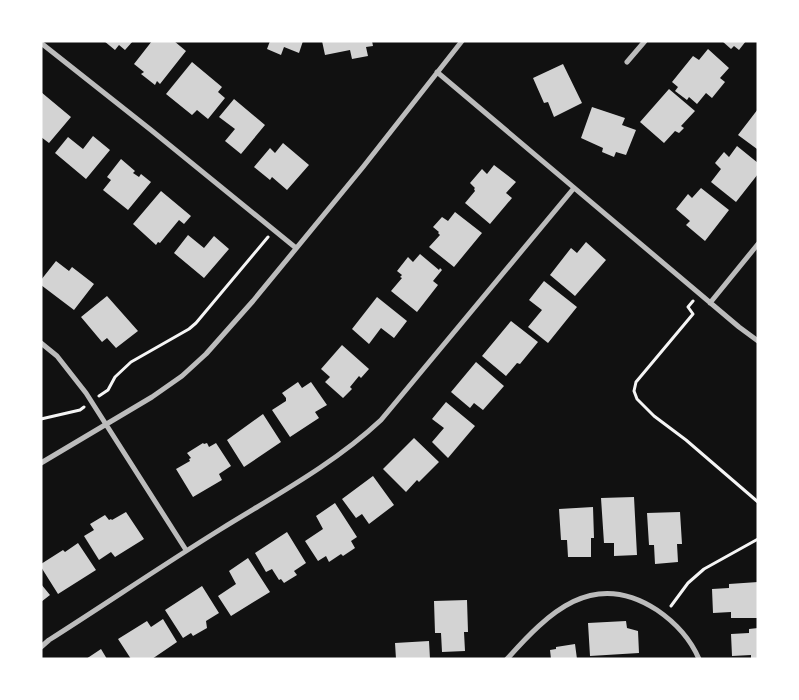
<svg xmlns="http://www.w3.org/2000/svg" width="799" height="700" font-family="Helvetica,sans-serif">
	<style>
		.building { fill: #d3d3d3 }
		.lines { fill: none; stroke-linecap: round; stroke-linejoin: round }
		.path { stroke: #f5f5f5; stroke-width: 3 }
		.minor { stroke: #bcbcbc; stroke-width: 5 }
	</style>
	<rect width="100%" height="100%" fill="#111"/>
	<path class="building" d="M104,41H133L125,50L119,45L115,50Z
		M152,41H174L186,51L160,84L157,81L155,85L141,74L144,72L134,64Z
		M270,41H303L299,53L284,47L281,55L267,49Z
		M322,41H372L373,46L366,47L368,56L352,59L350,50L325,55Z
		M722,41H746L739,50L734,46L731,49Z
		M708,49L729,68L720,78L725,82L712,98L706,93L697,104L689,97L687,100L675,91L678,87L672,82L693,56L699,60Z
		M192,62L222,87L218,92L225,98L208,119L197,110L192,115L166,94Z
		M563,64L582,103L554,117L548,102L544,103L533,78Z
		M669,89L695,111L681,126L684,128L679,133L675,131L664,143L640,122Z
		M41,92L71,117L49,143L41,137Z
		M234,99L265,125L241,154L225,141L235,129L219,117Z
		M592,107L625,118L622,125L636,130L626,155L616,152L614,157L602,152L603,148L581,138Z
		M758,109V148L757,149L738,135Z
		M93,136L110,150L86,179L55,153L68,137L83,149Z
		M283,143L309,165L287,190L272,177L270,180L254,167L270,148L275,153Z
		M737,146L758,163V174L736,202L711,182L721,169L715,163L724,152L729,157Z
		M121,159L135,171L133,173L139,177L141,174L151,182L128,210L103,190L111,180L107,177Z
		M494,165L516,182L506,193L512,198L490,224L465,203L475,191L474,189L475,188L470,183L482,169L487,174Z
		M701,188L729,210L705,241L686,225L690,221L676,209L688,194L692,198Z
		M161,191L191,216L184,224L179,220L160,243L158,242L156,245L133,224Z
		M455,212L482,233L454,267L429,247L440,235L438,233L439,232L433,227L442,217L448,221Z
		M188,235L204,248L214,236L229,249L204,278L174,253Z
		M586,242L606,260L575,296L550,275L571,248L577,253Z
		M420,254L439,270L440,268L442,270L433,281L438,285L417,312L391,291L402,278L400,277L402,275L397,271L408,257L413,262Z
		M56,261L69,271L72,267L94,284L74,310L41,285V280Z
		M544,281L577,307L548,343L528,327L542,310L529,300Z
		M107,296L138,331L116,348L107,338L102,342L81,317Z
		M377,297L407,321L394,338L381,328L369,344L352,329Z
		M511,321L538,342L520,364L517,363L506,376L482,356Z
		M342,345L369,369L361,378L359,376L350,387L352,389L343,398L325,382L330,377L321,369Z
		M476,362L504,386L483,410L474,403L470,408L451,392Z
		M298,382L302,388L311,382L327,405L315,412L319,418L290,437L272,410L286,401V398L282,393Z
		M446,402L475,426L448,458L432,442L444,428L432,419Z
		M263,414L281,442L244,467L227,440Z
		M414,438L439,462L419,482L417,480L406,492L383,469Z
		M203,443L204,444L207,443L209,447L216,443L231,466L219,474L222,480L193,497L176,469L190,461L189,459L191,458L187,453Z
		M373,476L394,505L369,524L362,514L356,518L342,499Z
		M634,497L637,555L614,556V543H604L601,498Z
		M335,503L357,537L351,541L355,548L343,556L341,554L329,562L326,556L318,561L305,541L323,529L316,516Z
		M593,507L594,538H591V557H568L567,540H561L559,509Z
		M126,512L144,539L115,557L111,552L99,560L84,536L94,530L90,524L105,515L109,520L111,519L112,520Z
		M680,512L682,544H677L678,562L655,564L654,545H649L647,513Z
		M287,532L306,563L294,571L297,575L284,583L281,579L279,580L272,569L266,572L255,553Z
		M78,543L96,570L58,594L41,567V564L63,550L65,552Z
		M248,558L270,592L231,616L218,596L236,584L229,571Z
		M758,582V618H731V612L713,613L712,589L729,588V584Z
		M41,584L50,595L41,602Z
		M202,586L219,613L206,621L207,628L193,636L191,633L183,638L165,610Z
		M467,600L468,632H464L465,651L442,652L441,633H435L434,601Z
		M163,619L177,642L152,659H131L118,639L147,621L151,627Z
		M626,621L627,628L638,631L639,653L590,656L588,623Z
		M758,628V659H751V655L732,656L731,634L749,633V629Z
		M429,641L430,659H396L395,643Z
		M575,644L577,659H551L550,650L556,649V647Z
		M101,649L107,659H86Z"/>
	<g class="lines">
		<path class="path" d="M693,301L688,307L693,314L636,382L634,391L637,399L654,416L686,440L758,502
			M99,396L108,390L115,377L131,362L189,329L196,323L268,237
			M41,419L80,410L84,407
			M671,606L688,583L704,569L758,539"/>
		<path class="minor" d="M41,43L151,130L296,248
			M627,62L645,41
			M437,72L739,327L758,341
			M710,303L758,244
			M41,343L57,356L86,393L186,550
			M41,463L152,397L182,376L206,354L253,301L363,167L462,41
			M41,647L49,640C107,603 163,565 221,529C276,495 334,464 381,420L574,188
			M507,659C548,613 593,568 657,610C676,623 690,638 699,659"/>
	</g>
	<rect width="799" height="700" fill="none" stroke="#ffffff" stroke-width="85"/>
</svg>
